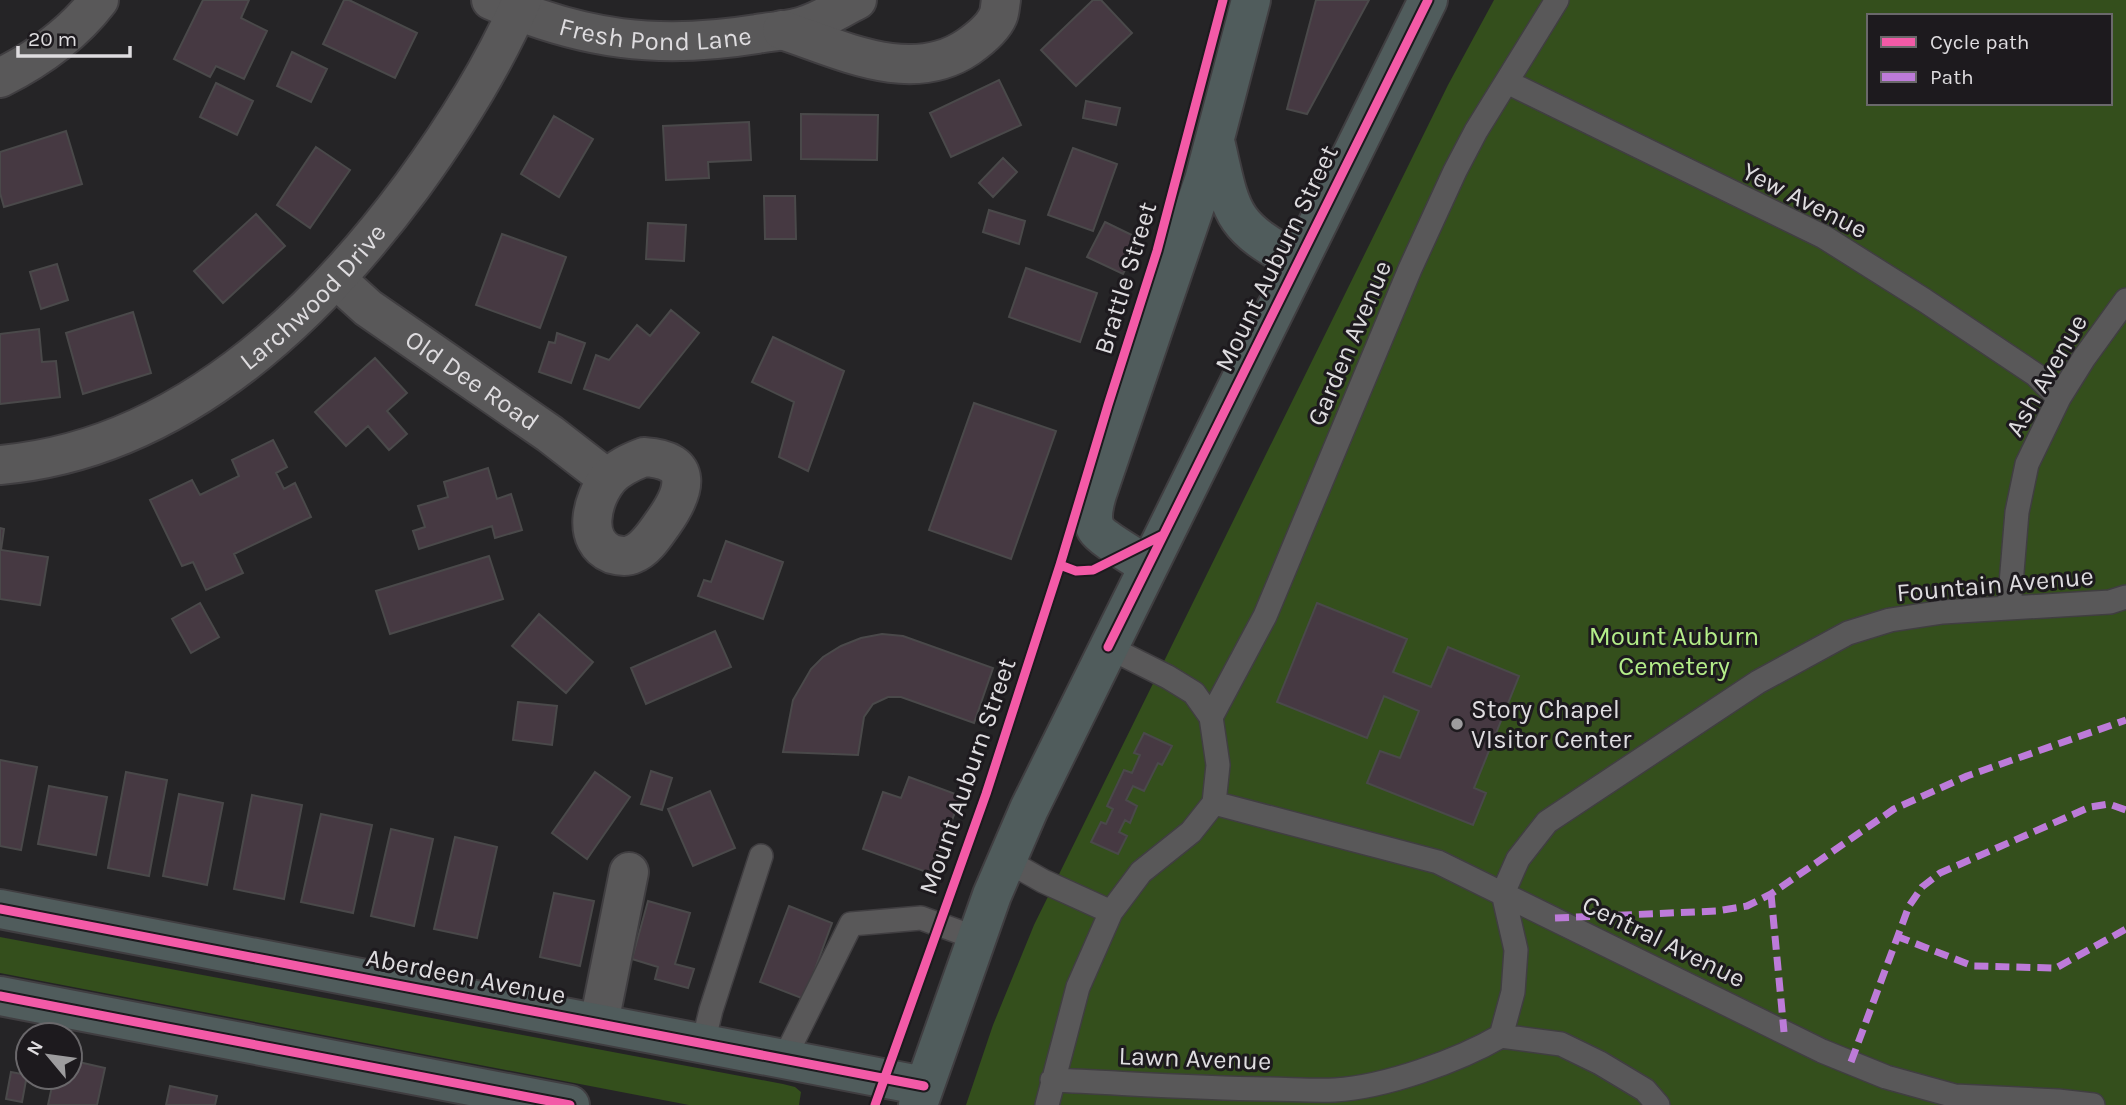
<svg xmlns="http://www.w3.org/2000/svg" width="2126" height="1105" font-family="Karla,sans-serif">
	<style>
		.green { fill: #344f1c; fill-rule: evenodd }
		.building { fill: #463942; stroke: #4a494a; stroke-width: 2 }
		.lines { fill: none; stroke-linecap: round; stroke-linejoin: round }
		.lane-casing { stroke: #403e41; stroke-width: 26 }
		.street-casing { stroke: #403e41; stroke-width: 42 }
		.primary-casing { stroke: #403e41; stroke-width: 42 }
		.lane { stroke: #595859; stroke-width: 23 }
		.street { stroke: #595859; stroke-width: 38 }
		.primary { stroke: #505c5c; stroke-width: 38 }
		.quiet { stroke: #bd7bd9; stroke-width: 7; stroke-dasharray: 14 7; stroke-linecap: butt }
		.cycleway-casing { stroke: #1d1a1e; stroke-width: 13 }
		.cycleway { stroke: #f35aa7; stroke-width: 9 }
		.poi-dot { fill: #9d9c9e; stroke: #1d1a1e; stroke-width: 2.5 }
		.labels { text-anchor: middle; stroke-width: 6; stroke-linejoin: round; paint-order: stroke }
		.street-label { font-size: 26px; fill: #dedcdf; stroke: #1d1a1e }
		.park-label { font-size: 26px; fill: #b4ed89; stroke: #1d1a1e }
		.poi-label { font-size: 26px; fill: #dedcdf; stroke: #1d1a1e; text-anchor: start }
	</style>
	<rect width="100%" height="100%" fill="#252426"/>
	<path class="green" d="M1494,0H2126V1105H966L993,1025L1034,925L1448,85ZM1869,16H2110V103H1869Z
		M0,937L783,1084L795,1087L801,1092L799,1105H689L0,973Z"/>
	<path class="building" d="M203,0H249L241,18L267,31L244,79L216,66L210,77L174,59Z
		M344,0H349L417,33L395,78L323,44Z
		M1093,0H1101L1132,33L1076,86L1041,50Z
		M1316,0H1369L1307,114L1287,109Z
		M292,52L327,69L311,102L277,86Z
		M999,80L1021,125L951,157L930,113Z
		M216,83L253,101L237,135L200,117Z
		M1086,101L1120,108L1116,125L1083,118Z
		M801,114L878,115L877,160L801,159Z
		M554,116L593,139L559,197L521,174Z
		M749,122L751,160L708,162L709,178L666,180L663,126Z
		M66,131L82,184L4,207L0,193V152Z
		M316,147L350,170L310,228L277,205Z
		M1073,148L1117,164L1093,231L1048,215Z
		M1003,158L1017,172L993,197L979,183Z
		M764,196H795L796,239H765Z
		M989,210L1025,221L1019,244L983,232Z
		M256,214L285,246L223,303L194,271Z
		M1105,222L1140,239L1123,274L1087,257Z
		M648,223L686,225L684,261L646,259Z
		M502,234L566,257L540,328L476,305Z
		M57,264L68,300L41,309L30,272Z
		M1026,268L1097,293L1080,342L1009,317Z
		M671,310L699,333L639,408L584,389L596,355L609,360L637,325L650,336Z
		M133,312L151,373L83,394L66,333Z
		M39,329L42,362L56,361L60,397L0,404V334Z
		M557,333L585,343L571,383L539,372L549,342L555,343Z
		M773,337L844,371L808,471L779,457L794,402L752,382Z
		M375,358L407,393L387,411L407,434L389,450L368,426L346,446L315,412Z
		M974,403L1056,431L1011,559L929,530Z
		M273,440L287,467L276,473L284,489L295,483L311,517L234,554L243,573L206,590L193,562L182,566L150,500L192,480L200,495L239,476L232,460Z
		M488,468L497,499L511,494L522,530L495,538L492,526L419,549L413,531L425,527L418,506L448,497L444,482Z
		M0,528L4,529L1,550L48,557L40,605L0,599Z
		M726,541L783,562L763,619L698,596L704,580L711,582Z
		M489,556L503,599L390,634L376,591Z
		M200,603L219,637L191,653L172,619Z
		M1317,603L1407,639L1393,672L1431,687L1448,647L1519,676L1474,788L1486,793L1473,825L1367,783L1380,751L1400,758L1419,711L1384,696L1367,738L1277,702Z
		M539,614L593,662L566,693L512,646Z
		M715,631L731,667L646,704L631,668Z
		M882,634L903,636L993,668L974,723L901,697H888L873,704L864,717L858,755L783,752L793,700L811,669L823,657L841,646L861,638Z
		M518,702L557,706L552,745L513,740Z
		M1144,733L1172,746L1162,765L1158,763L1144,791L1133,786L1126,800L1137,806L1130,823L1125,820L1119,832L1127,836L1118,854L1091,842L1101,822L1106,824L1113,809L1107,806L1124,770L1132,773L1140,755L1134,753Z
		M0,760L37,767L21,850L0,846Z
		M651,771L672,778L662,810L641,804Z
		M126,772L167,780L149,876L108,868Z
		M595,772L630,797L587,859L552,833Z
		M909,777L961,796L932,874L863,849L883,792L901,798Z
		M49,786L107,797L96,855L38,844Z
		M710,791L735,848L693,866L668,809Z
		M179,794L223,803L207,885L163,876Z
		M252,795L302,805L284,899L234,889Z
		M321,814L372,825L353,913L301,902Z
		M391,829L433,839L414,926L371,916Z
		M455,837L497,847L477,938L434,929Z
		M554,893L594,901L580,966L540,957Z
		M648,901L690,913L675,964L694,969L688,988L655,979L658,967L632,959Z
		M789,906L832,923L804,999L760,982Z
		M70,1060L105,1068L97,1105H48L54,1077H70Z
		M11,1072L27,1075L22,1102L6,1099Z
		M170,1086L217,1096L215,1105H166Z"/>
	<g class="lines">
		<g class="lane-casing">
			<path id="lane" d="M1507,82L1824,237L1924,300L2036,375L2059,398
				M2009,608L2017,512L2027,464L2059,398L2084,358L2126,300
				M1211,717L1265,616L1410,269L1455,171L1476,131L1557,0
				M1214,803L1438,862L1822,1051L1886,1077L1955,1096L2058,1101L2093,1105
				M1006,860L1043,881L1111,912
				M1501,1036L1561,1044L1600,1063L1645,1090L1658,1105
				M703,1043L711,1010L761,856
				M784,1059L851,924L921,918L976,938
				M1052,1080C1123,1083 1194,1088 1266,1089C1288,1089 1312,1091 1335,1090C1385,1087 1458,1061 1501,1036L1513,992L1516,950L1503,893L1518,859L1547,822L1758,682L1848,633L1890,620L1943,612L2110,602L2126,597
				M1047,1105L1078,987L1111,912L1141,872L1191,832L1214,803L1218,765L1211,717L1194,693L1168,677L1108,647"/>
		</g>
		<g class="street-casing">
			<g id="street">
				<path id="s1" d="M491,0C582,40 658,50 757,34C773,31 793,31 809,24C825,18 841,8 857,0"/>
				<path d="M782,30C840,49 911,86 968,47C978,40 993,28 998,16C1000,12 1000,5 1001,0"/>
				<path d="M0,78C38,59 73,34 99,0"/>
				<path id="s2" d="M336,279L368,308L550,434L608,479"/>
				<path d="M644,457C696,460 685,492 663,523C655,534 646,549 633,554C627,557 619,556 612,554C581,541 592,500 608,479C617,468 631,462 644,457Z"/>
				<path id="s3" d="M0,465C176,450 312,321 412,186C455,127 493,67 522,0"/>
				<path d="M599,1023L629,872"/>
			</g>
		</g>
		<g class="primary-casing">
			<path id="primary" d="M1216,145C1232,217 1232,226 1298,262
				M1148,566C1137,558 1102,539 1096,529C1090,518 1094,505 1097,494L1204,180L1251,0
				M0,909L924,1086
				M0,996L570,1105
				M918,1105L992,895L1029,809L1428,0"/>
		</g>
		<use href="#lane" class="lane"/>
		<use href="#street" class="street"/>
		<use href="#primary" class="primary"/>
		<path class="quiet" d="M1771,894L1784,1032
			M1555,918L1717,911L1747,906L1771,894L1894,809L1967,776L2126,720
			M1896,936L1973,966L2056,968L2126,929
			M1851,1062L1909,906L1922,887L1940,873L2090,807L2109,804L2126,810"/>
		<g class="cycleway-casing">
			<path id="cycleway" d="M1060,565L1076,571L1093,570L1163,535
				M1108,647L1428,0
				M0,909L924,1086
				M0,996L570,1105
				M875,1105L986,794L1060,565L1108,405L1157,251L1223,0"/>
		</g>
		<use href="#cycleway" class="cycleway"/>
	</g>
	<circle class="poi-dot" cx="1457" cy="724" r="7"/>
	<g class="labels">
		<g class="street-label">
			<text dy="9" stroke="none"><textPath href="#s1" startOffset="170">Fresh Pond Lane</textPath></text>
			<text transform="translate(1805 200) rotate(27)" y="9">Yew Avenue</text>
			<text transform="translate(1276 258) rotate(-64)" y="9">Mount Auburn Street</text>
			<text transform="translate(1125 278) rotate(-73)" y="9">Brattle Street</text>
			<text dy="9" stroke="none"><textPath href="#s3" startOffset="364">Larchwood Drive</textPath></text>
			<text transform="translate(1349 343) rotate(-67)" y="9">Garden Avenue</text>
			<text transform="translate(2046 375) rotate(-60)" y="9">Ash Avenue</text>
			<text dy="9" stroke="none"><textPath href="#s2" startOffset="170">Old Dee Road</textPath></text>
			<text transform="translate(1995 584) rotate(-5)" y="9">Fountain Avenue</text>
			<text transform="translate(967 776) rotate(-71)" y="9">Mount Auburn Street</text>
			<text transform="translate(1664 941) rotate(26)" y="9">Central Avenue</text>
			<text transform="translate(466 976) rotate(11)" y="9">Aberdeen Avenue</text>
			<text transform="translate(1195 1058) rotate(2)" y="9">Lawn Avenue</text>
		</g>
		<g class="park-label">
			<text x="1674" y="645">Mount Auburn<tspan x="1674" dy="30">Cemetery</tspan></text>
		</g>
		<g class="poi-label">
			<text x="1471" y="718">Story Chapel<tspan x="1471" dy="30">VIsitor Center</tspan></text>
		</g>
	</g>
	<rect x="1867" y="14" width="245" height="91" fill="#1d1a1e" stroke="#6a686b" stroke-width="2"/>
	<rect x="1881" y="37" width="35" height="10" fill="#f35aa7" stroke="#6a686b" stroke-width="2"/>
	<text x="1930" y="49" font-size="21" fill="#dedcdf">Cycle path</text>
	<rect x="1881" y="72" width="35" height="10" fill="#bd7bd9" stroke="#6a686b" stroke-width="2"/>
	<text x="1930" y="84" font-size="21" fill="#dedcdf">Path</text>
	<g transform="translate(49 1056) rotate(299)"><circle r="33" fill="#1d1a1e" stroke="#6a686b" stroke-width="2"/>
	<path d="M0-5L12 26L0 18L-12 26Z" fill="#9d9c9e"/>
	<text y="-10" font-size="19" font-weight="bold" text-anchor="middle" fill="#dedcdf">N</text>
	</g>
	<path d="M18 46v10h112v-10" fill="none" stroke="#dedcdf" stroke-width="3.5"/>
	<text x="28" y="46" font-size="21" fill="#dedcdf" stroke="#1d1a1e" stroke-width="5" paint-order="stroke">20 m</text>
</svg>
